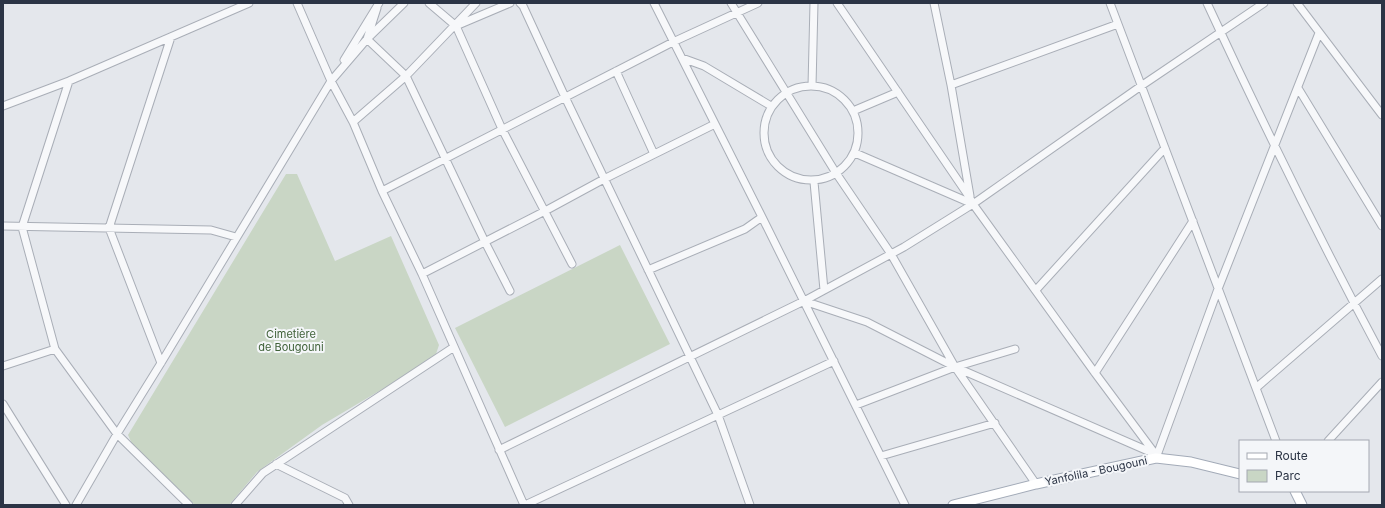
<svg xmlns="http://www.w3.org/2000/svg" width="1385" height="508" font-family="Inter,sans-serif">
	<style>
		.green { fill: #c9d6c5 }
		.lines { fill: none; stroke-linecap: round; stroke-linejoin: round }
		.minor-casing { stroke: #a9aeb7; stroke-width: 9 }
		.major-casing { stroke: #a3abb8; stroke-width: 11 }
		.minor { stroke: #f7f8fa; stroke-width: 7 }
		.major { stroke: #fff; stroke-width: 9 }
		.labels { text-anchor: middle; stroke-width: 4; stroke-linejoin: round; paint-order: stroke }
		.park-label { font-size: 11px; fill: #3f6138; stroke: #f4f6f9 }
		.street-label { font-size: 11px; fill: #2b3445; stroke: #f4f6f9 }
	</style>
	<rect width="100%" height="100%" fill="#e4e7ec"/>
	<path class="green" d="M286,174H297L335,261L391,236L439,345L436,354L391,384L322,425L257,472L229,505H195L133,446L128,435Z
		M620,245L670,344L505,427L455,328Z"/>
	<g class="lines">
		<g class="minor-casing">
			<path id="minor" d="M297,3L331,81L353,122L382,191L422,274L524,505
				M429,3L456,26L502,129L572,264
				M520,3L523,6L565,97L718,415L750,505
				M654,3L762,217L905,505
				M731,3L836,173L891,254L955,367L1036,484
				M837,3L970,198L973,204L1095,373L1156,455V458
				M934,3L951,85L970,196
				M1110,3L1276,441
				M1207,3C1262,122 1320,240 1382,356
				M1297,3L1382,115
				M377,8L367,39L406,76L485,242L510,291
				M458,25L510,3
				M682,58L704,66L771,106
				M344,60L379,3
				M616,71L654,154
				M69,81L22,227L55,349L117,434L189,505
				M951,85L1118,24
				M764 133a47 47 0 1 1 94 0a47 47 0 1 1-94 0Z
				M812,86L814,3
				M1298,88L1382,226
				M3,106L69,81L249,3
				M853,111L898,92
				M353,122L406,76L476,3
				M855,153L973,204
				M814,182L824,290
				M382,191L673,42L758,3
				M3,226L211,230L236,237
				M648,270L745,229L762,217
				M422,274L545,211L604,179L715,124
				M1036,290L1165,148
				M804,301L867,322L955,367L1155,454
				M161,363L109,228L171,37
				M3,366L55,349
				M1095,373L1193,221
				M1256,388L1382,279
				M3,404L66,505
				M856,405L955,367L1015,349
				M1328,441L1382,382
				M499,450L804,301L904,247L973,204L1141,86L1264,3
				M881,456L995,423
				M1156,458L1218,289L1319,33
				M276,464L345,498L349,505
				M76,505L117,434L161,363L331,81L367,39L404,3
				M235,505L263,473L454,347
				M525,505L834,361"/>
		</g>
		<g class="major-casing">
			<path id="major" d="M1295,491L1302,505
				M953,505L1036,484L1156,458L1191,462L1240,474"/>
		</g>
		<use href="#minor" class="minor"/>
		<use href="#major" class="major"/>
	</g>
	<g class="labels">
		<g class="park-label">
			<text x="291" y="338">Cimetière<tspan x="291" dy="13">de Bougouni</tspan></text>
		</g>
		<g class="street-label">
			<text transform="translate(1096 471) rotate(-12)" y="4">Yanfolila - Bougouni</text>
		</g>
	</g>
	<rect width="1385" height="508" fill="none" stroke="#2b3445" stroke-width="8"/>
	<rect x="1239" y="440" width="130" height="52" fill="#f4f6f9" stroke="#a4a8b1"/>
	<rect x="1247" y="453" width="20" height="6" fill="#ffffff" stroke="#a4a8b1"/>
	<text x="1275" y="460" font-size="12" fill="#2b3445">Route</text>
	<rect x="1247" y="470" width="20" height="12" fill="#c9d6c5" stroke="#a4a8b1"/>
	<text x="1275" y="480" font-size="12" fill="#2b3445">Parc</text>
</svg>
